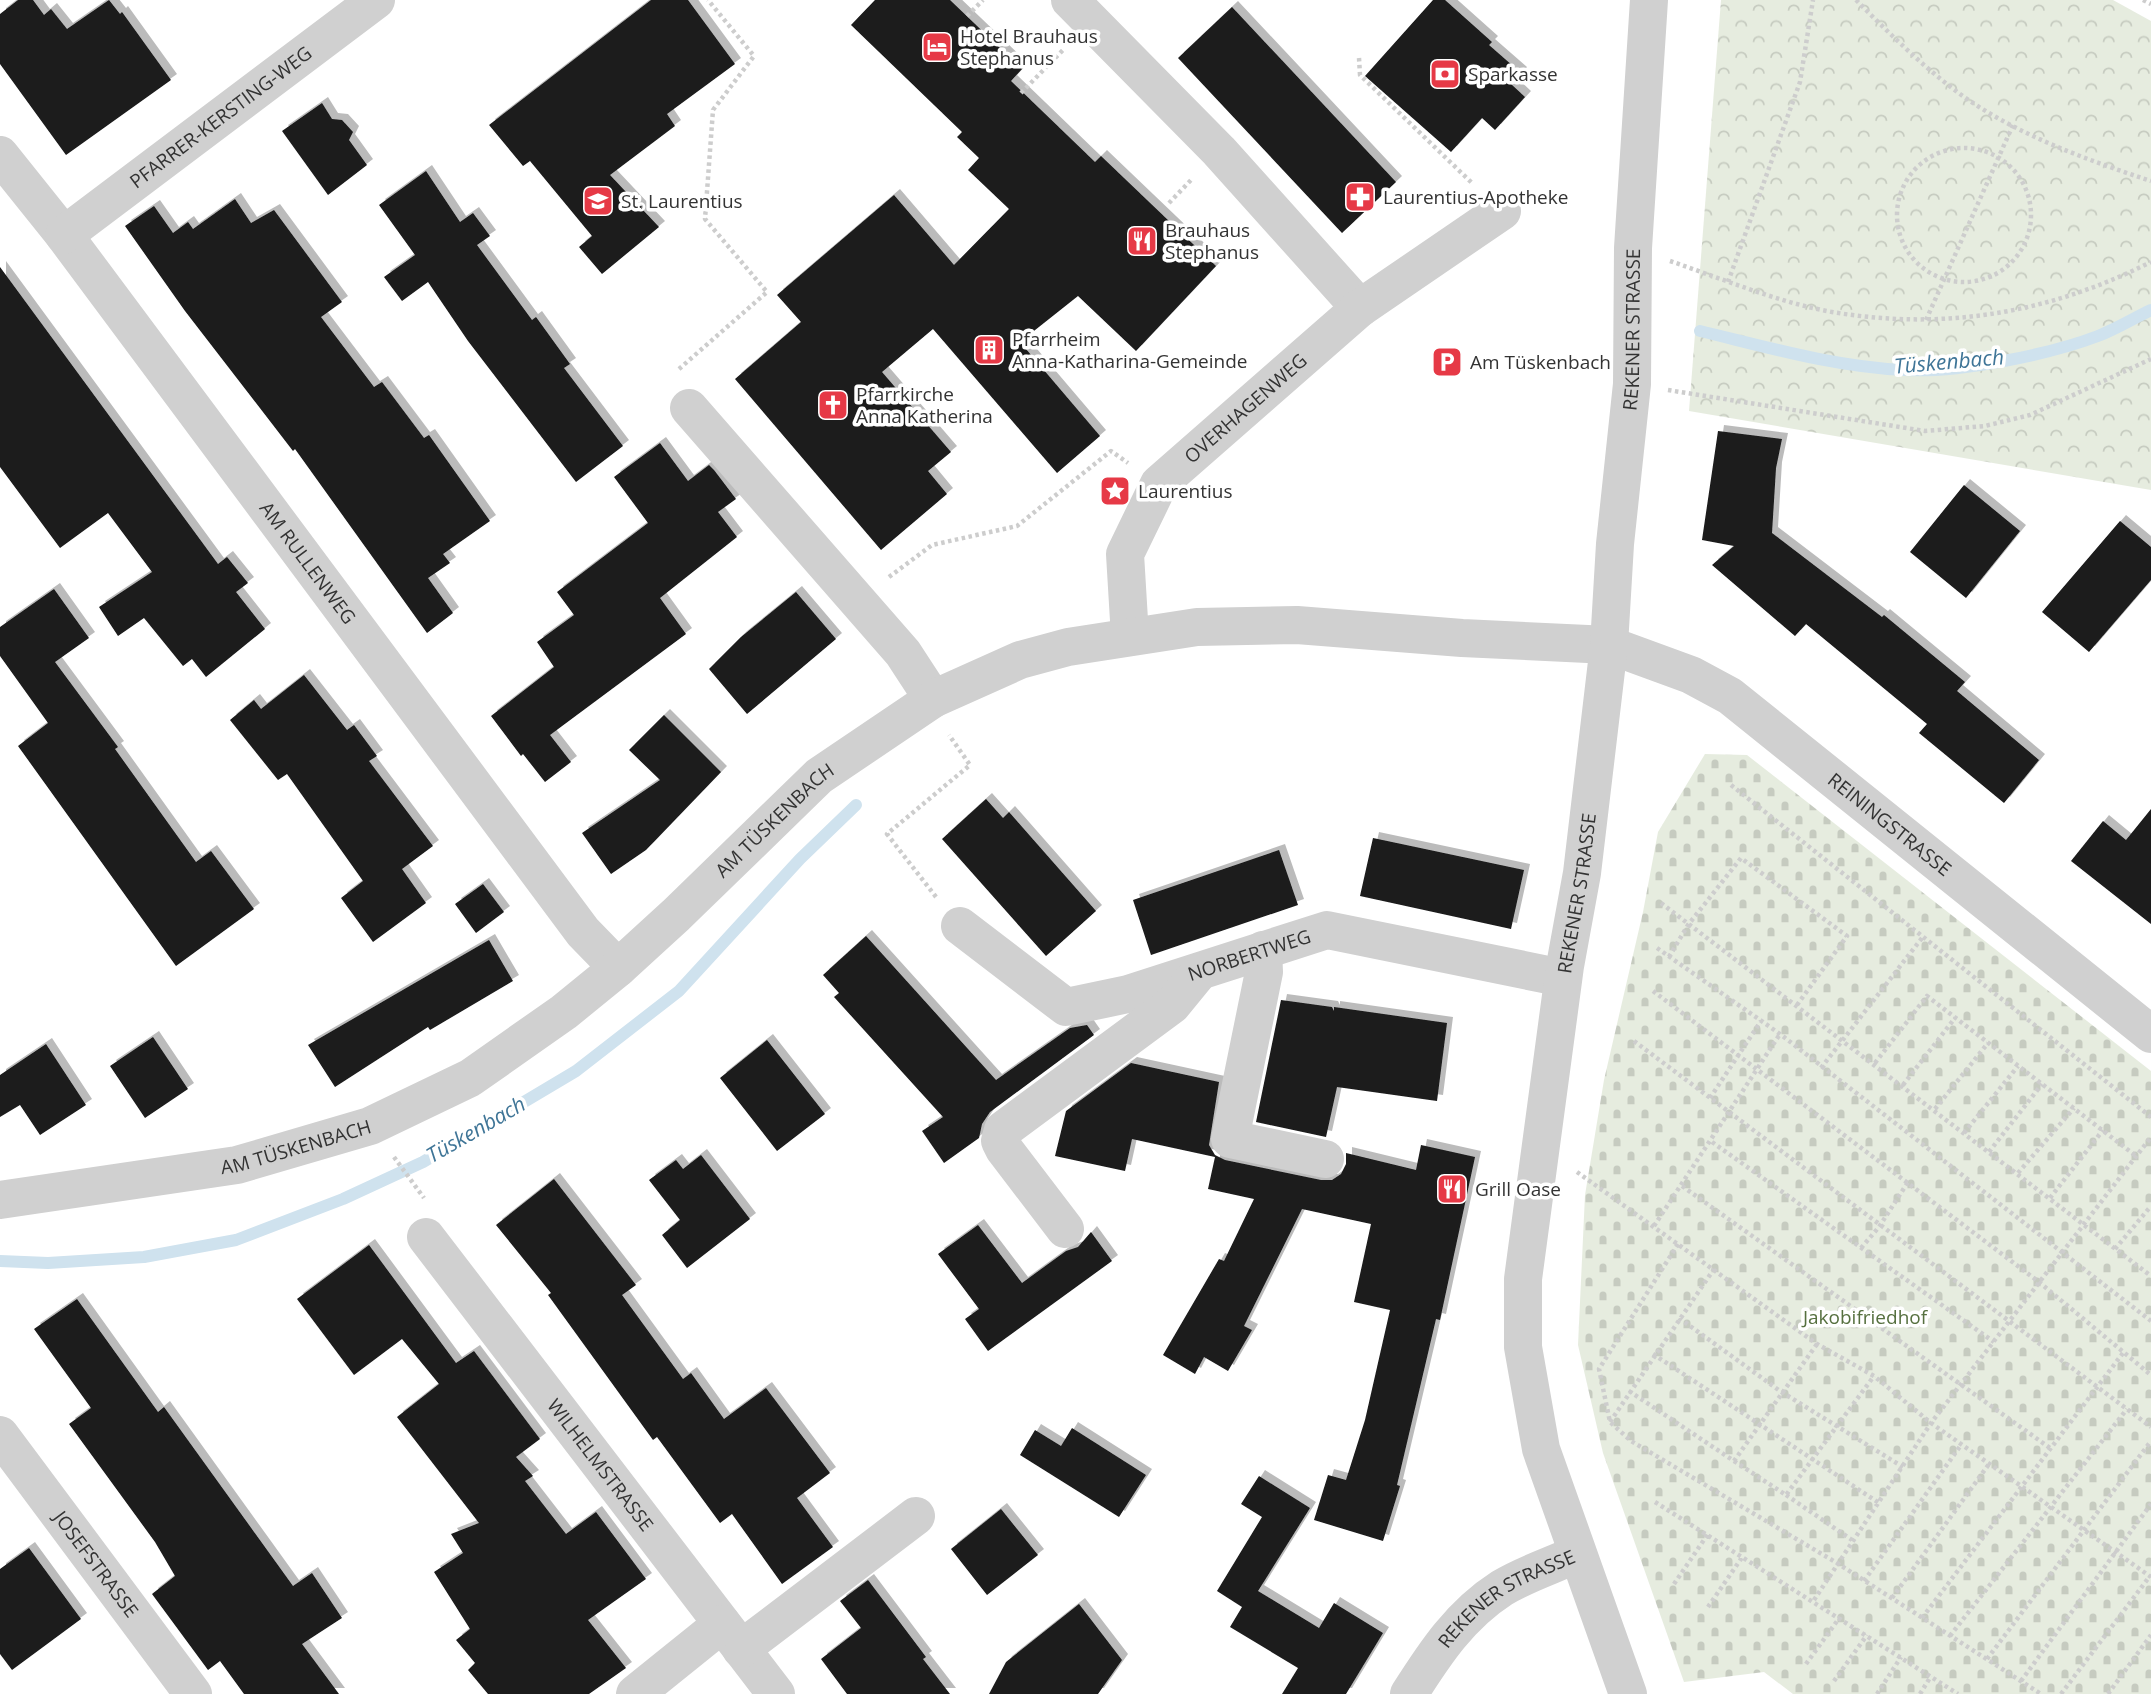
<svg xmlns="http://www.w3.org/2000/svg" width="2151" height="1694" font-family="'Open Sans',sans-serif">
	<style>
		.cemetery { fill: url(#cemetery-stones) }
		.park { fill: url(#park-crowns) }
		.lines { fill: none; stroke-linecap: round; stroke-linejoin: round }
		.stream { stroke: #cfe2ee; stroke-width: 12 }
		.building { fill: #1a1a1a; filter: url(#shadow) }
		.path { stroke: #cdcdcd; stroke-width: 4.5; stroke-dasharray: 3.5 3.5; stroke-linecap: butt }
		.minor { stroke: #d0d0d0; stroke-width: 38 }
		.labels { text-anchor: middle; stroke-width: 7; stroke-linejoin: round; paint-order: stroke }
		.poi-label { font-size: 19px; fill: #333; stroke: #fff; text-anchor: start }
		.street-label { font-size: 19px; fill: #333; stroke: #fff }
		.park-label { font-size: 19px; fill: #56703f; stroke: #fff }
		.water-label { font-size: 21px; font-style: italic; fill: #3f7597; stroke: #fff }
	</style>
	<defs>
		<pattern id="cemetery-stones" width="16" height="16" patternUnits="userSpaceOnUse" patternTransform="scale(1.75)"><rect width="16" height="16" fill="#e6ecdf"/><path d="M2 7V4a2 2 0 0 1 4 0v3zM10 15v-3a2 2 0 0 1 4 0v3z" fill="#c6cbc0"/></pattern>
		<pattern id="park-crowns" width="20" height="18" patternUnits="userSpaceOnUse" patternTransform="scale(1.75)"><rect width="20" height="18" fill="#e6ecdf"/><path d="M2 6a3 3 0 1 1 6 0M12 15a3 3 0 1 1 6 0" fill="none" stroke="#c6cbc0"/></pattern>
		<filter id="shadow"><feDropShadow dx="6" dy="-6" stdDeviation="0" flood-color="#0004"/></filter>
	</defs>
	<rect width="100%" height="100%" fill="#fff"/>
	<path class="cemetery" d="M1705,754L1747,755L2151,1071V1694H1793L1764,1672L1684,1682L1603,1453L1578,1345L1585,1195L1604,1080L1643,912L1658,832Z"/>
	<path class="park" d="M1721,0H2113L2151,21V490L1689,411Z"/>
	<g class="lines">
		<path class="stream" d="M1700,331C1767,347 1835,367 1904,370C1958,373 2048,355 2098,336C2116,329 2134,318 2151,310
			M0,1261L48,1263L144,1257L236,1240L343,1199L423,1162L576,1071L679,991L800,859L856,805"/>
	</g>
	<path class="building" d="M18,0H33L44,15L51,9L67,29L109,0L120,14L122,12L171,80L66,155L0,64V14Z
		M651,0H688L735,64L667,114L675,126L610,175L659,227L602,274L579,247L592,236L530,161L523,166L489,125Z
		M875,0H950L1022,69L1011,81L1095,162L1101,156L1216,266L1136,351L1078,296L1020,342L1100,436L1057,473L933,329L882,372L951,452L928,471L947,494L881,550L735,379L801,322L777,295L894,195L954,265L1009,209L968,170L979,158L957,137L962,132L851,25Z
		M1433,0H1445L1492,42L1489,45L1521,73L1511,84L1525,97L1495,130L1482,118L1451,152L1365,76Z
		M1232,7L1396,182L1342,233L1178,58Z
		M322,103L332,119L342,120L353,132L349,140L367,165L328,195L282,131Z
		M426,171L460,222L473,213L490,236L477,245L532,320L536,317L570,364L564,368L623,446L576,482L468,341L428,282L402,301L384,277L415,255L379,205Z
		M235,199L251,223L274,210L342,302L321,317L374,387L382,382L424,438L429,435L490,521L443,554L450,563L428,578L453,613L427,633L295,449L293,451L185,311L125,226L154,206L173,233L188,222L193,229Z
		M0,267L218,564L227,557L248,583L236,592L265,629L206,677L192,659L183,666L144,618L118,636L99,607L152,572L108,513L60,548L0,467Z
		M1718,431L1782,439L1776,468L1772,533L1882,617L1884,615L1965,682L1957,691L2039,760L2004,803L1919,733L1927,724L1806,624L1795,636L1712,565L1734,546L1702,540Z
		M660,443L688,481L709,465L714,470L736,499L718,512L737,537L660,598L686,634L550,735L571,762L545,782L523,754L521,756L491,716L554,667L537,642L574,615L557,592L648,523L614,477Z
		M1964,485L2020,531L1966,598L1910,552Z
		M2120,521L2151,547V580L2089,652L2042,612Z
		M54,589L89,638L55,662L118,747L115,749L196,862L211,851L254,909L176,966L18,746L48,723L0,656V627Z
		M796,592L836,639L747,714L709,669L741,637Z
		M304,675L347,730L354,725L377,756L369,761L433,846L402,869L426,903L373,942L341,898L363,881L287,774L278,780L230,720L254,700L261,709Z
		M664,715L721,772L646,850L611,874L582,833L660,780L629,750Z
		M986,799L1003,818L1009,812L1096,911L1046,956L942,839Z
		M2151,809V924L2071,861L2103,821L2126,840Z
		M1373,838L1524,870L1511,929L1360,896Z
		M1279,850L1298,905L1151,955L1133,900Z
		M483,884L504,912L476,933L455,904Z
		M866,936L996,1080L1070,1028L1087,1025L1094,1035L990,1112L982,1124L979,1138L944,1163L922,1131L943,1117L834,997L839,993L823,975Z
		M489,940L513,981L430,1030L428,1027L335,1087L308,1045Z
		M1281,1000L1332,1007L1334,1011V1007L1447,1023L1437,1101L1337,1087L1326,1137L1256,1122Z
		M153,1037L188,1089L145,1118L110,1066Z
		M767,1040L825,1114L777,1151L720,1078Z
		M46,1044L86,1105L40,1135L20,1105L0,1117V1075Z
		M1131,1063L1219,1082L1209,1145L1215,1155L1225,1160L1321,1180H1332L1341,1174L1346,1164V1153L1416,1170L1421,1145L1475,1157L1440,1320L1436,1319L1397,1485L1400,1486L1383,1541L1314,1520L1328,1475L1346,1480L1365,1420L1390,1310L1354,1302L1371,1224L1302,1209L1244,1326L1252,1330L1228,1371L1204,1357L1195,1374L1163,1355L1219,1259L1224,1261L1254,1199L1208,1189L1215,1157L1132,1139L1125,1171L1055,1156L1066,1111Z
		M701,1155L750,1219L687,1268L662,1235L680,1220L649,1180L676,1160L683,1169Z
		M554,1179L636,1285L622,1295L683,1379L691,1373L724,1419L766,1388L830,1473L797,1498L833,1547L782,1584L732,1514L720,1523L657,1437L653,1440L548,1295L551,1293L496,1225Z
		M978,1225L1022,1283L1066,1251L1078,1247L1091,1232L1112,1261L988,1351L965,1319L979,1309L938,1254Z
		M369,1245L456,1363L474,1351L540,1439L516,1457L533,1476L525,1481L566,1534L596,1512L646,1579L588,1620L626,1668L589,1694H488L468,1670L475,1663L456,1640L470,1629L434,1572L463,1553L451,1534L479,1523L397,1417L439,1384L402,1339L354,1375L297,1299Z
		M77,1299L158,1412L164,1407L293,1586L312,1573L342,1618L302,1644L339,1694H244L220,1661L208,1670L152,1594L175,1576L155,1542L69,1424L91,1408L34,1329Z
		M1072,1428L1146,1475L1119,1517L1020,1455L1035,1430L1061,1446Z
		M1259,1476L1310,1508L1258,1591L1319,1628L1334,1603L1383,1633L1346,1694H1282L1298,1668L1230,1627L1242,1607L1217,1591L1262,1517L1241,1504Z
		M1001,1509L1038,1555L987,1595L951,1549Z
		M29,1548L81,1619L12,1670L0,1654V1569Z
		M868,1580L926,1657L923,1659L950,1694H847L821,1659L861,1628L840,1601Z
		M1079,1604L1122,1660L1098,1694H989L1006,1662Z"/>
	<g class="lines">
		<path class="path" d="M1856,0C1889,33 1922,66 1960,94C2015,134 2087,160 2151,181
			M2143,0L2151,4
			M967,16L983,0
			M1359,58L1360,75L1473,184
			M1021,93L1064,49
			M1897 215a67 67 0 1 1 134 0a67 67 0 1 1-134 0Z
			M1169,203L1192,179
			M1670,261C1723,279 1777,302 1832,312C1945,331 2049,313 2151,262
			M1728,282L1800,82L1813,0
			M1926,320L2013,125
			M679,369L767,292L705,219L713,110L754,56L708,0
			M1668,390L1925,431L1985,426L2030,415L2151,359
			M889,577L932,545L1017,526L1111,451L1128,463
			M1731,785L2151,1117
			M936,897L887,834L970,765L949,735
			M1661,903L2151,1276
			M1657,948L1780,1034L2151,1321
			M1669,957L1688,925L1741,858L1847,936L1797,1005
			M1653,991L2039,1282L2151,1375
			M1634,1041L2151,1427
			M1875,1063L1927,996L2136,1156
			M1821,1068L1922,938
			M1903,1085L1955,1018
			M1710,1098L1761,1021
			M1935,1109L1988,1043
			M1964,1133L2018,1066
			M1712,1142L1994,1342
			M1989,1152L2042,1084
			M394,1157L424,1198
			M1577,1172L1817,1344L1874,1376L1931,1423L2151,1577
			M2018,1173L2074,1108
			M1682,1186L2050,1448
			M2050,1198L2103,1130
			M1654,1226L1780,1034
			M1678,1244L1599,1369L1610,1422L1631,1441L1837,1563L2041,1694
			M1861,1248L1879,1227L1908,1182
			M2115,1249L2151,1206
			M1679,1318L1780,1391L1903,1467
			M1653,1354L1879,1503
			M1629,1391L1734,1461L1817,1344
			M1610,1422L1714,1269
			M1734,1461L1786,1495L1874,1376
			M1786,1495L1852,1540
			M1655,1502L1958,1694
			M1864,1581L1961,1445
			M1674,1584L1708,1534
			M1892,1598L1989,1464
			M1814,1600L1931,1423L2151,1137
			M1708,1607L1743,1556
			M1922,1618L2123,1353
			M1950,1636L2127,1409
			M1987,1659L2151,1441
			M1806,1664L1840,1617
			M1834,1681L1867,1635
			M2021,1681L2151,1504
			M1877,1694L1901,1657
			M1920,1694L1931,1676
			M2061,1694L2150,1576
			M2108,1694L2151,1635"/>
		<g class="minor">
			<path d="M1070,0L1219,151L1360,308"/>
			<path id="s1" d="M0,155L64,235L583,932L618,968"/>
			<path id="s2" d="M64,235L376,0"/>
			<path d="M689,408L903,653L933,699"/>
			<path id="s3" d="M1130,637L1125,554L1159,484L1360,308L1502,211"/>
			<path id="s4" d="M960,926L1066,1007L1128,994L1327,930L1563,978"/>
			<path d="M1263,950L1264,972L1230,1139L1325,1159"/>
			<path id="s5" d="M0,1200L237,1165L370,1126L470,1078L564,1012L618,968L676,915L819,776L933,699L1020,660L1068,647L1197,627L1297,625L1462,638L1609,645L1691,675L1730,696L2151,1034"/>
			<path d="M1065,1229L1004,1149L1000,1141L1003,1130L1172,1005L1199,972"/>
			<path id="s6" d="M426,1237L776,1694"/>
			<path id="s7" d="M0,1435L193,1694"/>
			<path d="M741,1649L916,1516"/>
			<path d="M635,1694L722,1624"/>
			<path id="s8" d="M1409,1694C1435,1653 1460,1615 1502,1588C1525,1574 1553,1565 1577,1554"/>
			<path id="s9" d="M1628,1694L1541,1449L1523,1347V1279L1565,966L1582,873L1609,645L1615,544L1632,384L1633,248L1649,0"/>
		</g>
	</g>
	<defs>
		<g id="hotel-square" transform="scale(1.575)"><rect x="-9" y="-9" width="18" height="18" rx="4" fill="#e63946" stroke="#fff"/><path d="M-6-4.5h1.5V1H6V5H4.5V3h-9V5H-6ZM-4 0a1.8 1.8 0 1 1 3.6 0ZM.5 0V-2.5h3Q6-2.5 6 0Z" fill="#fff"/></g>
		<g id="bank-square" transform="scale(1.575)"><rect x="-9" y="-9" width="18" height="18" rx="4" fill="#e63946" stroke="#fff"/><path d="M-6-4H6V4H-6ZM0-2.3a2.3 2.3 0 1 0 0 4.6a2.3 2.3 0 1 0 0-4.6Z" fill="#fff"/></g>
		<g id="pharmacy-square" transform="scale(1.575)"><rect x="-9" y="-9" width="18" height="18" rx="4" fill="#e63946" stroke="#fff"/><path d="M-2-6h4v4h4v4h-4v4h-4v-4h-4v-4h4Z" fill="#fff"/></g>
		<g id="school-square" transform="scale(1.575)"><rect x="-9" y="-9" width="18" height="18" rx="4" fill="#e63946" stroke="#fff"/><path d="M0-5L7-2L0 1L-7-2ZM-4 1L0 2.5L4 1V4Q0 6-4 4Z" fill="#fff"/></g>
		<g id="restaurant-square" transform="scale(1.575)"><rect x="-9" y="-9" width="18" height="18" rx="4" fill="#e63946" stroke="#fff"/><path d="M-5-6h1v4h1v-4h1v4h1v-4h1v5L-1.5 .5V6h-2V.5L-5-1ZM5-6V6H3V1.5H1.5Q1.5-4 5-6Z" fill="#fff"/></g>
		<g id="building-square" transform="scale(1.575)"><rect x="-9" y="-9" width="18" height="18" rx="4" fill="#e63946" stroke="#fff"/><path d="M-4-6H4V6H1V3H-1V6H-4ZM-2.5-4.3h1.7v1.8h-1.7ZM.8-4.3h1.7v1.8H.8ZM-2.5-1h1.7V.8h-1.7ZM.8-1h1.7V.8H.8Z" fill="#fff"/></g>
		<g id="parking-square" transform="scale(1.575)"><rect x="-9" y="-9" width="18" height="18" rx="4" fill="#e63946" stroke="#fff"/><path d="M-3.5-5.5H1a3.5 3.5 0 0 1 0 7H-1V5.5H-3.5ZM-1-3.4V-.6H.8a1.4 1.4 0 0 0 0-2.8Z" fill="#fff"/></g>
		<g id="church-square" transform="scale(1.575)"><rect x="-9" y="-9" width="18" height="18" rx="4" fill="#e63946" stroke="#fff"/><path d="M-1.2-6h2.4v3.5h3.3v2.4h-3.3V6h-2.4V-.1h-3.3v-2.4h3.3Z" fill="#fff"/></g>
		<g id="sight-square" transform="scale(1.575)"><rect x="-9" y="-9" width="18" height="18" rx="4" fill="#e63946" stroke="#fff"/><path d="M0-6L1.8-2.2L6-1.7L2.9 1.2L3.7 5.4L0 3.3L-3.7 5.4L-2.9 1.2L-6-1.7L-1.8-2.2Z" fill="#fff"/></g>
	</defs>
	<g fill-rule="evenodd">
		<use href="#hotel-square" x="937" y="47"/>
		<use href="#bank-square" x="1445" y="74"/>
		<use href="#pharmacy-square" x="1360" y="197"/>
		<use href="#school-square" x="598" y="201"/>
		<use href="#restaurant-square" x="1142" y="241"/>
		<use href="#building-square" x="989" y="350"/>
		<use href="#parking-square" x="1447" y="362"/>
		<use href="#church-square" x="833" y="405"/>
		<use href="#sight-square" x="1115" y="491"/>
		<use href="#restaurant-square" x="1452" y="1189"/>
	</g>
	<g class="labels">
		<g class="poi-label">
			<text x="960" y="43">Hotel Brauhaus<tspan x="960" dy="22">Stephanus</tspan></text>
			<text x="1468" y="81">Sparkasse</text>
			<text x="1383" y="204">Laurentius-Apotheke</text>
			<text x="621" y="208">St. Laurentius</text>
			<text x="1165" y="237">Brauhaus<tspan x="1165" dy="22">Stephanus</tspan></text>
			<text x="1012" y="346">Pfarrheim<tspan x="1012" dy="22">Anna-Katharina-Gemeinde</tspan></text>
			<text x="1470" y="369">Am Tüskenbach</text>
			<text x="856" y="401">Pfarrkirche<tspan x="856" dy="22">Anna Katherina</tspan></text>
			<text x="1138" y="498">Laurentius</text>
			<text x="1475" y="1196">Grill Oase</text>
		</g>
		<g class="street-label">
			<text dy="7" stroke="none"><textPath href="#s2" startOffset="196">PFARRER-KERSTING-WEG</textPath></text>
			<text dy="7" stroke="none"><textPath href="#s9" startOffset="1388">REKENER STRASSE</textPath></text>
			<text dy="7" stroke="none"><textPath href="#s3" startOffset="276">OVERHAGENWEG</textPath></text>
			<text dy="7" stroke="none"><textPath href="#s1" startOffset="511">AM RULLENWEG</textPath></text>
			<text dy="7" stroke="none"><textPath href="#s5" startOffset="889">AM TÜSKENBACH</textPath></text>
			<text dy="7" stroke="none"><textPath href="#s5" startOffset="2114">REININGSTRASSE</textPath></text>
			<text dy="7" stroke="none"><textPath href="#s9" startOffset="821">REKENER STRASSE</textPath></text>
			<text dy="7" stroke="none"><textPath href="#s4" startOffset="324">NORBERTWEG</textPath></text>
			<text dy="7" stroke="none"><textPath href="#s5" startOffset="301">AM TÜSKENBACH</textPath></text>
			<text dy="7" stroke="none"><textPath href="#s6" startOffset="287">WILHELMSTRASSE</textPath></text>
			<text dy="7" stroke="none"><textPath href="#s7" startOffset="161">JOSEFSTRASSE</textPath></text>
			<text dy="7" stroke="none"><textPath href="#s8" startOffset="140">REKENER STRASSE</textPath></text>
		</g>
		<g class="park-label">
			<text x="1865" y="1324">Jakobifriedhof</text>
		</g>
		<g class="water-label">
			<text transform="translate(1949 362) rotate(-5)" y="7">Tüskenbach</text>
			<text transform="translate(476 1130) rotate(-30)" y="7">Tüskenbach</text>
		</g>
	</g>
</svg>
